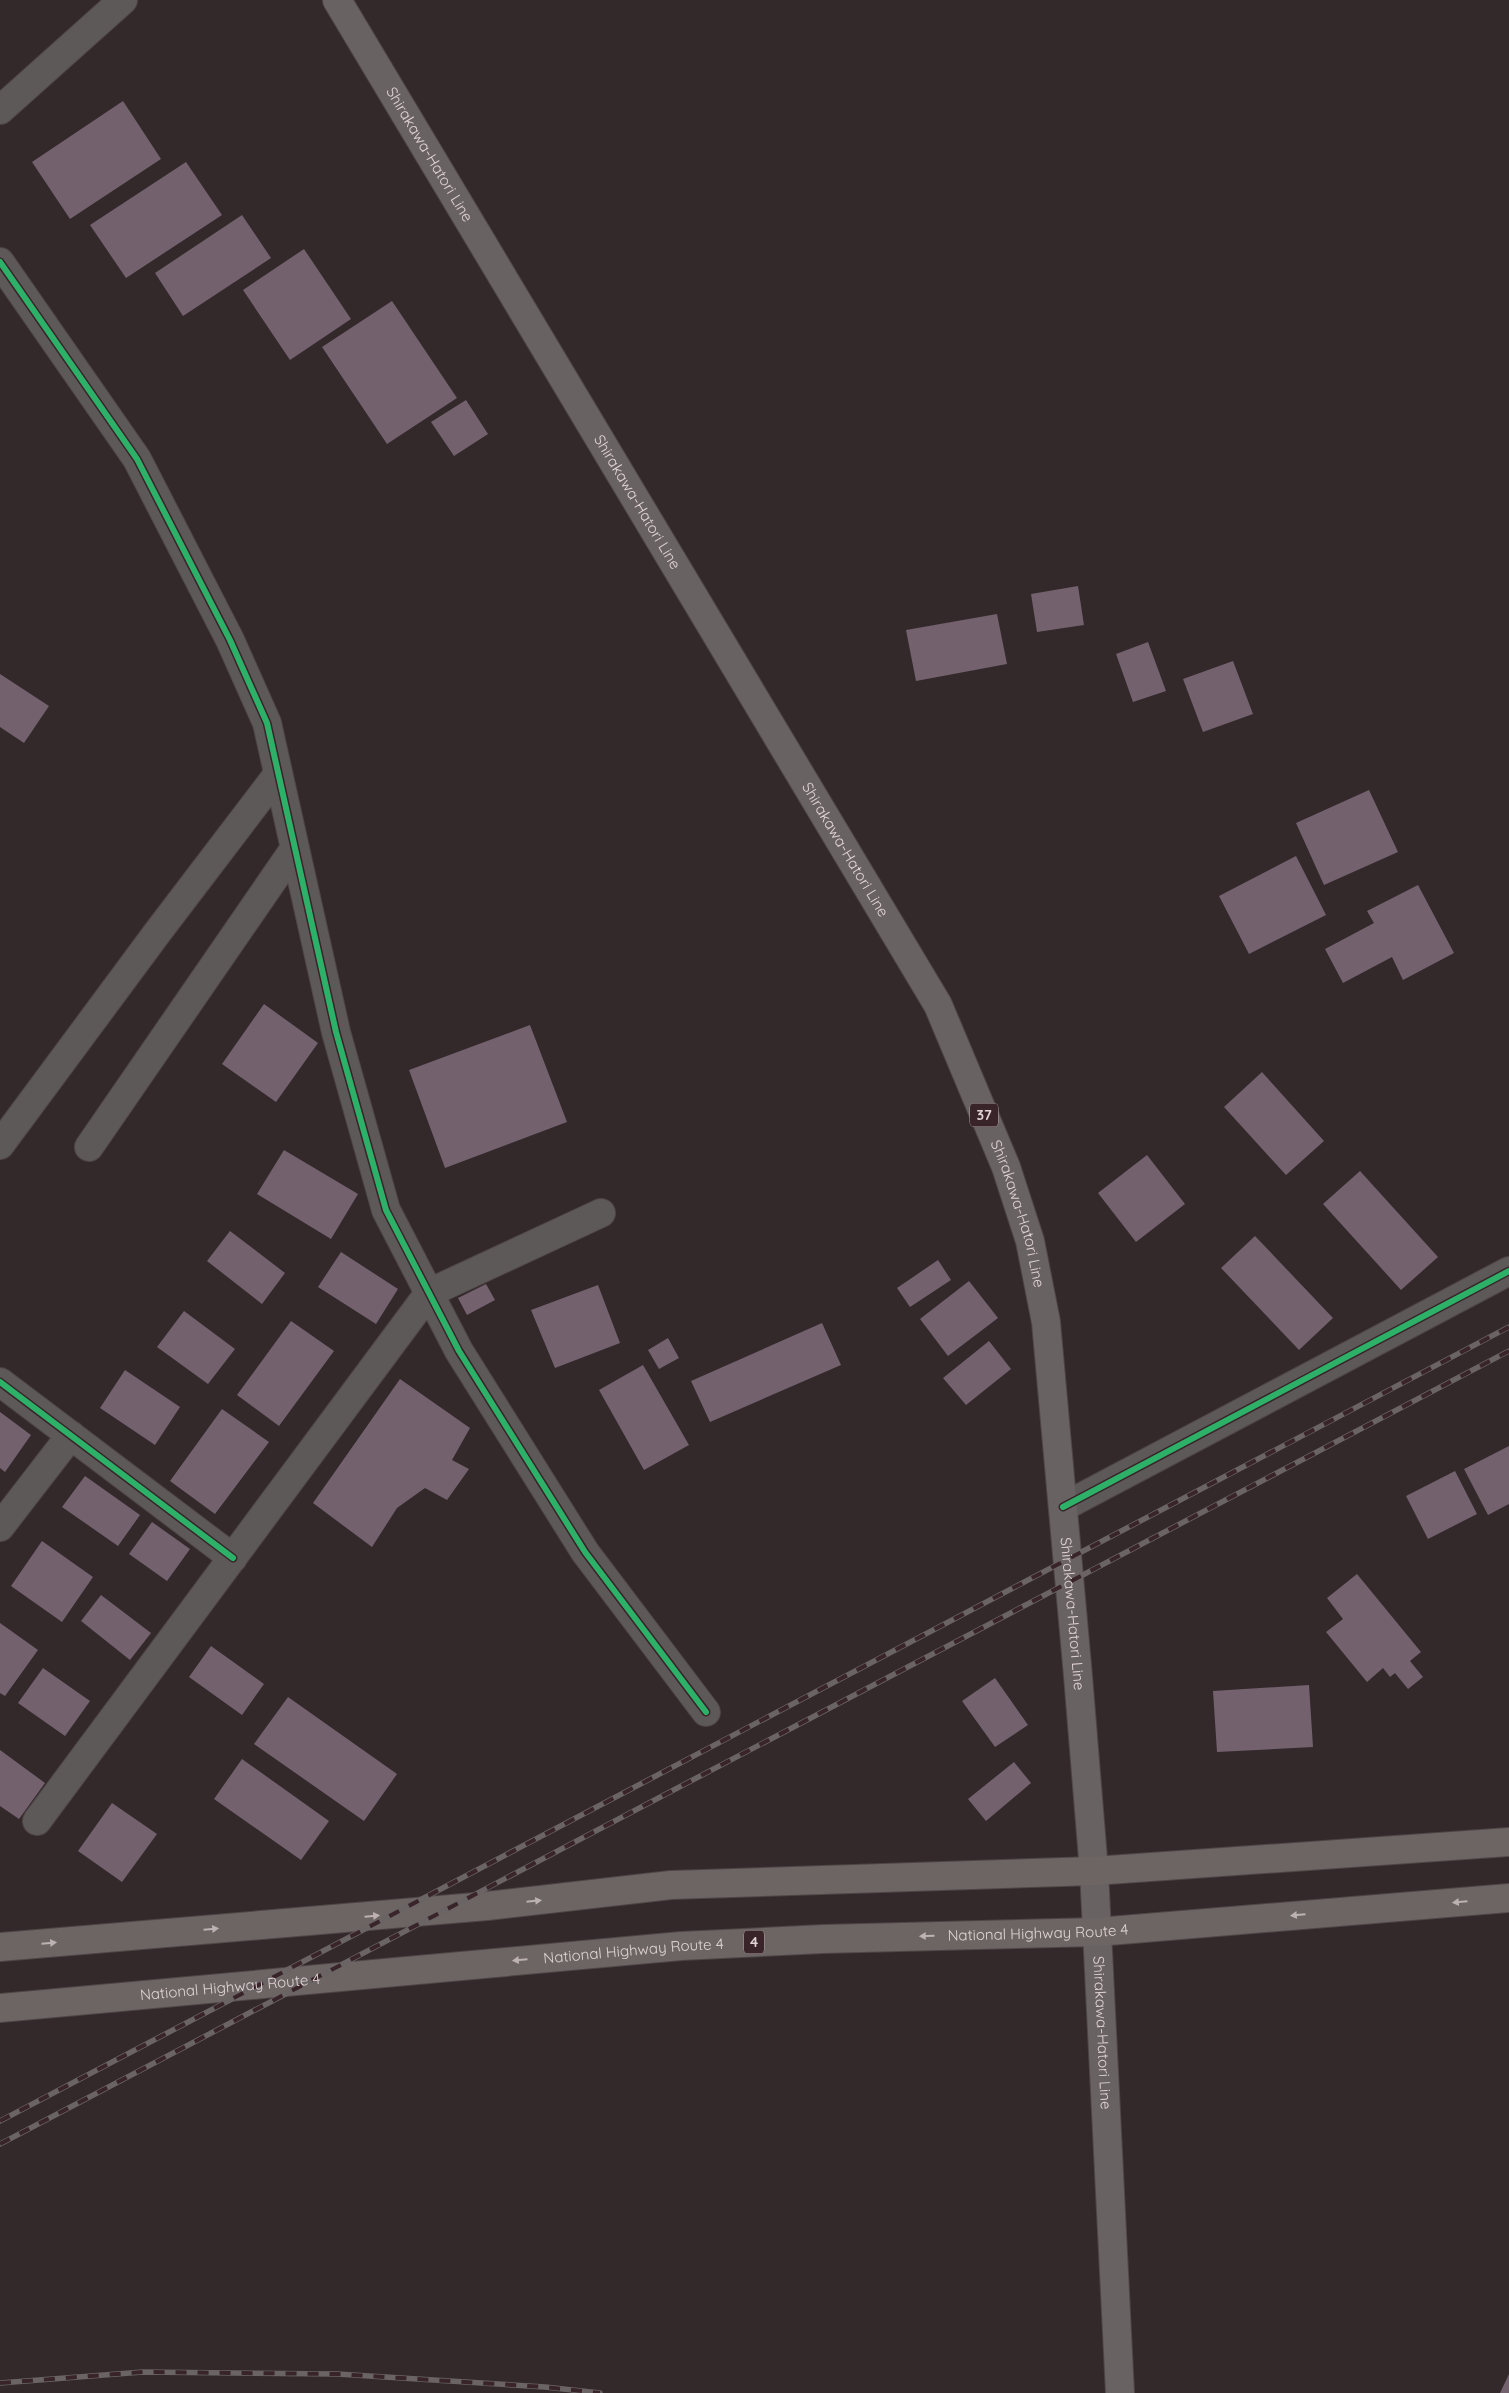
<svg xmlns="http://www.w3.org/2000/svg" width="1509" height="2393" font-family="Quicksand,sans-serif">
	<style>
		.building { fill: #73616e }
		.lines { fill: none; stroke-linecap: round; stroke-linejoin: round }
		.minor-casing { stroke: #4e4547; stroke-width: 30 }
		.primary-casing { stroke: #4e4547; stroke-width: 30 }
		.trunk-casing { stroke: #4e4547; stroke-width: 30 }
		.minor { stroke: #5e5959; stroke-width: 28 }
		.primary { stroke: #696262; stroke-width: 28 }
		.trunk { stroke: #6c6564; stroke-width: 28 }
		.rail-casing { stroke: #6a6465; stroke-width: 5.5 }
		.rail { stroke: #382429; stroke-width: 4; stroke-dasharray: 11; stroke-linecap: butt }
		.cycleway-casing { stroke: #382429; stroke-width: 9 }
		.cycleway { stroke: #2db169; stroke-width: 6 }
		.oneway { fill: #bdb1b3 }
		.labels { text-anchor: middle; stroke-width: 5; stroke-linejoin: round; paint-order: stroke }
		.shield { fill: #382429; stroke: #ae9ea1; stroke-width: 1 }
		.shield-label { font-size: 14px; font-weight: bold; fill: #e0d2d5 }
		.street-label { font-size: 15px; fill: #e0d2d5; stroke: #382429 }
	</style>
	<rect width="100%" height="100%" fill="#33292b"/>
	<path class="building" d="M123,101L161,159L70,219L32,162Z
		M186,162L222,215L126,278L90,225Z
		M242,215L271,258L183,316L155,273Z
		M304,249L351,319L290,360L243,290Z
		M392,301L457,398L387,444L322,347Z
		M466,400L488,434L454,456L431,422Z
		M1078,586L1084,625L1037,632L1031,594Z
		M997,614L1007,664L916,681L906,630Z
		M1148,642L1166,691L1133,702L1116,654Z
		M1233,661L1253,714L1203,732L1183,679Z
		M0,674L49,706L24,743L0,727Z
		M1369,790L1398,852L1324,885L1296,823Z
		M1296,856L1326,915L1249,954L1219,896Z
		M1418,885L1454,953L1403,980L1392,957L1343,983L1325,949L1374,923L1367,911Z
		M264,1004L318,1043L276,1102L222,1064Z
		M530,1025L567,1122L445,1168L409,1070Z
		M1262,1072L1324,1141L1286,1175L1224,1107Z
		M284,1150L358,1194L331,1239L257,1194Z
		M1147,1155L1185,1204L1136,1242L1098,1193Z
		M1360,1171L1438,1257L1401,1290L1323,1204Z
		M230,1231L285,1273L262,1304L207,1261Z
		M1255,1236L1333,1318L1299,1350L1221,1268Z
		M341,1252L398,1289L376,1324L318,1287Z
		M938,1260L951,1280L910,1307L897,1288Z
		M969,1281L998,1318L948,1356L920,1319Z
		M486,1284L495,1300L467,1315L458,1298Z
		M598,1285L620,1343L555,1368L531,1310Z
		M184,1311L235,1349L208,1384L157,1347Z
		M291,1321L334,1351L279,1426L237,1395Z
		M822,1323L841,1365L710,1422L691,1381Z
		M668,1338L679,1358L659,1369L648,1350Z
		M989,1341L1011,1369L966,1405L943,1378Z
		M643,1365L689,1445L644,1470L599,1390Z
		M125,1370L180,1407L155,1445L100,1408Z
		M400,1379L470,1428L452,1460L469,1469L447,1500L425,1488L397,1508L372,1547L313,1503Z
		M222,1409L269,1442L215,1514L170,1481Z
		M0,1412L31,1435L5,1472L0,1468Z
		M1509,1446V1504L1488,1515L1464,1469Z
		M1455,1471L1477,1514L1428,1539L1406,1496Z
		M85,1476L140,1515L118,1546L62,1507Z
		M152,1522L190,1549L167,1581L129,1554Z
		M42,1541L93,1577L62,1622L11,1586Z
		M1357,1574L1421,1652L1410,1661L1423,1677L1408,1689L1395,1673L1390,1677L1383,1668L1367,1682L1326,1632L1343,1619L1327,1598Z
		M101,1595L151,1633L130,1660L81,1621Z
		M0,1623L38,1650L5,1696L0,1693Z
		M211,1646L264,1684L242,1715L189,1677Z
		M43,1668L90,1701L65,1736L18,1703Z
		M995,1678L1028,1725L995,1747L962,1701Z
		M1309,1685L1313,1747L1217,1752L1213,1691Z
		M288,1697L397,1774L364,1821L254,1744Z
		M0,1750L45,1783L19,1819L0,1806Z
		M242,1759L329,1821L301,1860L214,1799Z
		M1014,1762L1031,1783L986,1821L968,1799Z
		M112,1803L157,1834L122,1882L78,1851Z
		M1509,2374V2393H1500Z"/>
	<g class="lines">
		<g class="minor-casing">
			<path id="minor" d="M0,110L123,0
				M0,262L137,459L230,640L267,723L336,1032L386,1210L459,1351L585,1552L706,1712
				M0,1145L157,933L278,774
				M89,1147L295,848
				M0,1382L233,1558
				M1063,1507L1509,1271
				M0,1527L71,1435
				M37,1821L429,1293L601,1213"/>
		</g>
		<g class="primary-casing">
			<g id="primary">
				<path id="s1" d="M337,0L938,1005L1006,1167L1030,1241L1046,1322L1078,1676L1094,1871L1120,2393"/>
			</g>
		</g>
		<g class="trunk-casing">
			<g id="trunk">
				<path d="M0,1947L487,1906L671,1885L1094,1871L1509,1842"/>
				<path id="s2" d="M0,2008L681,1946L823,1939L1097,1932L1509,1898"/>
			</g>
		</g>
		<use href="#minor" class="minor"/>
		<use href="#primary" class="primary"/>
		<use href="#trunk" class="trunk"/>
		<g class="rail-casing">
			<path id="rail" d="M0,2121L1509,1327
				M0,2144L1509,1351
				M0,2383L143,2372L337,2374L545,2387L600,2393"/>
		</g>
		<use href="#rail" class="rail"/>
		<g class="cycleway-casing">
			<path id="cycleway" d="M0,262L137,459L230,640L267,723L336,1032L386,1210L459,1351L585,1552L706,1712
				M0,1382L233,1558
				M1063,1507L1509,1271"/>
		</g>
		<use href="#cycleway" class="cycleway"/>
	</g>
	<defs><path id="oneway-solid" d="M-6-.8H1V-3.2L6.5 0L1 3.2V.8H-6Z" transform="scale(1.25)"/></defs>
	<g class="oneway">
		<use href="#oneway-solid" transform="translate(534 1901) rotate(-6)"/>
		<use href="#oneway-solid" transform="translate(1460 1902) rotate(175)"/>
		<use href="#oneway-solid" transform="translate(1298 1915) rotate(175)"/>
		<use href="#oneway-solid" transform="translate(372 1916) rotate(-5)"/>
		<use href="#oneway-solid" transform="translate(211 1929) rotate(-5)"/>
		<use href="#oneway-solid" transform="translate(927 1936) rotate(179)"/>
		<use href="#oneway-solid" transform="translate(49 1943) rotate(-5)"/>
		<use href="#oneway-solid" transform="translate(520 1960) rotate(175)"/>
	</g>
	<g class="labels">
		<g class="shield">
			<rect x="970" y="1103.5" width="28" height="23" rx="4"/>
			<rect x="744" y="1930.5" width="20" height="23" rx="4"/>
		</g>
		<g class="shield-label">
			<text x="984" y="1120">37</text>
			<text x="754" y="1947">4</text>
		</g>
		<g class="street-label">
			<text dy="5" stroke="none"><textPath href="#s1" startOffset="180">Shirakawa-Hatori Line</textPath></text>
			<text dy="5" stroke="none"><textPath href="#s1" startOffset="585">Shirakawa-Hatori Line</textPath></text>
			<text dy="5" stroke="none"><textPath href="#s1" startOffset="990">Shirakawa-Hatori Line</textPath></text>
			<text dy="5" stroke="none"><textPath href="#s1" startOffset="1395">Shirakawa-Hatori Line</textPath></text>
			<text dy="5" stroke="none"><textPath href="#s1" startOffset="1800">Shirakawa-Hatori Line</textPath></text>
			<text dy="5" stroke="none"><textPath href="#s2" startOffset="1041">National Highway Route 4</textPath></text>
			<text dy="5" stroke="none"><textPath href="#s2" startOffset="636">National Highway Route 4</textPath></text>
			<text dy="5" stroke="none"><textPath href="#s2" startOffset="231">National Highway Route 4</textPath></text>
			<text dy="5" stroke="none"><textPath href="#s1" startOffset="2220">Shirakawa-Hatori Line</textPath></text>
		</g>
	</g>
</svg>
